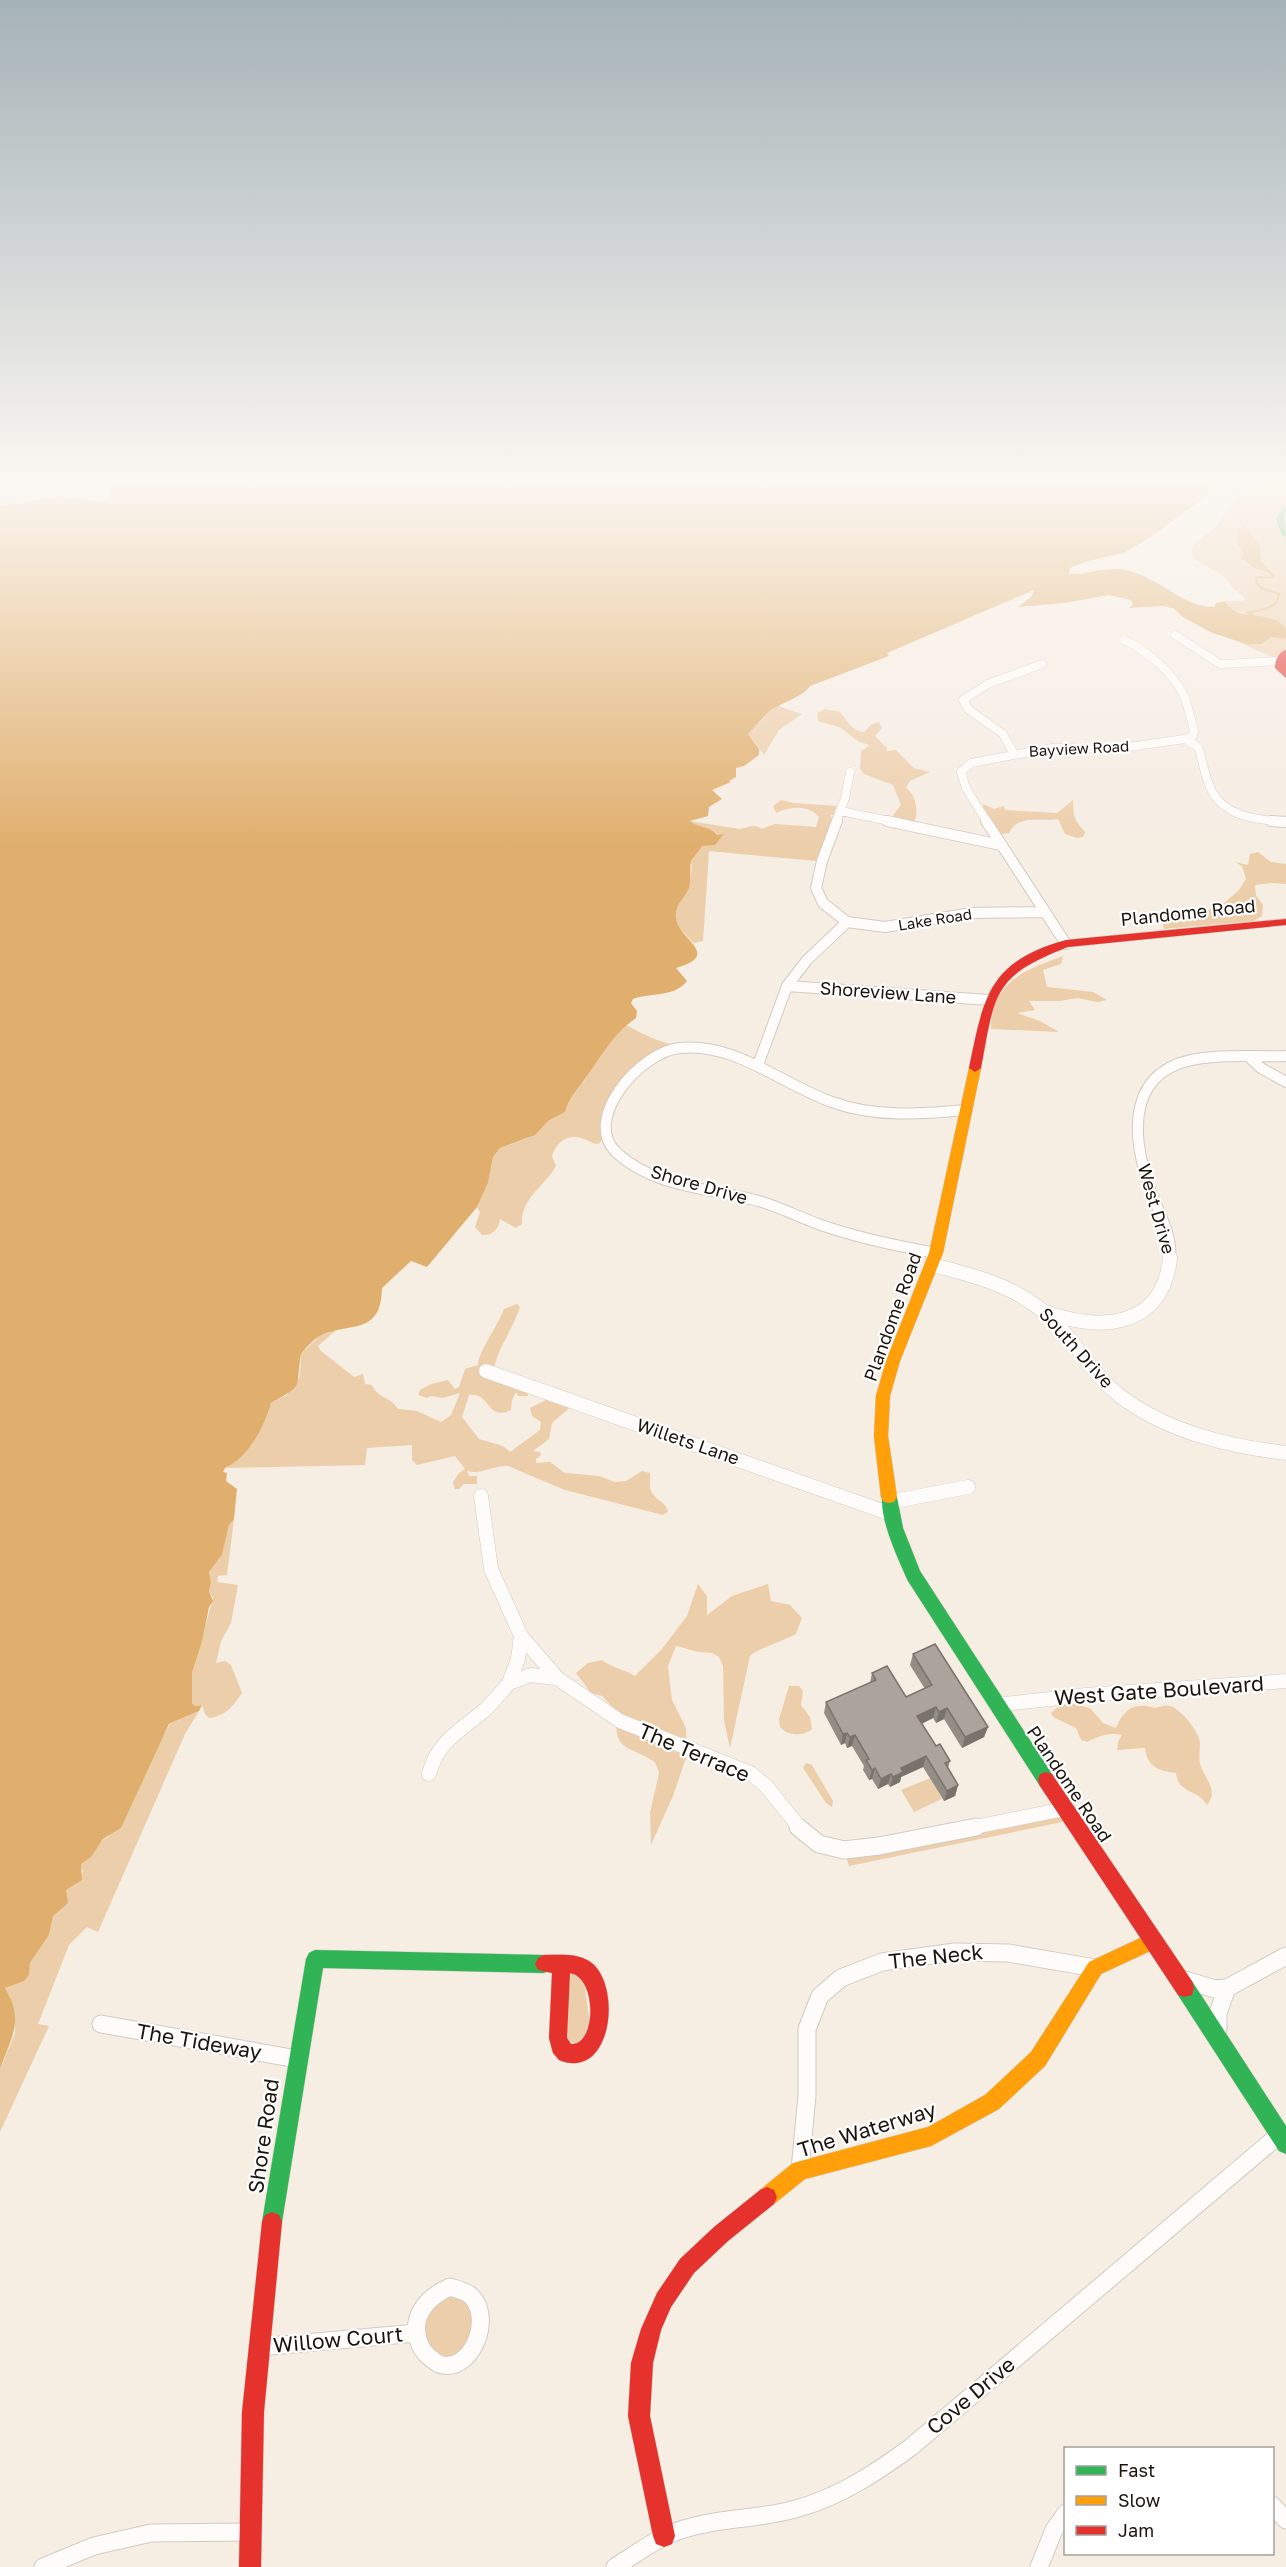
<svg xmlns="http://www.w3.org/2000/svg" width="1286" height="2567" font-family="'Golos Text',sans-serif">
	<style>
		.green { fill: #edceab }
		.water { fill: #e0af6e }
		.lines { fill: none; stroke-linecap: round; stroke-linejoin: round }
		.stream { stroke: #e0af6e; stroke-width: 2 }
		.street-far3-casing { stroke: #d3cbc3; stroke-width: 9 }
		.street-far2-casing { stroke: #d3cbc3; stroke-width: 12 }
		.street-far1-casing { stroke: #d3cbc3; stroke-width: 15 }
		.street-casing { stroke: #d3cbc3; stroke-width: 19 }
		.fast-casing { stroke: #d3cbc3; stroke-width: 1 }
		.slow-casing { stroke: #d3cbc3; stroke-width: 1 }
		.jam-casing { stroke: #d3cbc3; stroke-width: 1 }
		.street-far3 { stroke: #fefcfb; stroke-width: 8 }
		.street-far2 { stroke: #fefcfb; stroke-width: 10 }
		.street-far1 { stroke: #fefcfb; stroke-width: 14 }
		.street { stroke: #fefcfb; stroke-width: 17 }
		.fast { fill: #30b455; fill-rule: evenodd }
		.slow { fill: #ff9f0a; fill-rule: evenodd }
		.jam { fill: #e5322d; fill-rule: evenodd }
		.wall { fill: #948d86 }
		.shaded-wall { fill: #78736d }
		.building { fill: #aca49c; stroke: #78736d; stroke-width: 1.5 }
		.labels { text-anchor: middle; stroke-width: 4.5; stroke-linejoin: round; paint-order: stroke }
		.far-street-label { font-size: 15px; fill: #1b140c; stroke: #fff }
		.street-label { font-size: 18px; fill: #1b140c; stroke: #fff }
		.near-street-label { font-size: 21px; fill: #1b140c; stroke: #fff }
	</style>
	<rect width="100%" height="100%" fill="#f6ede3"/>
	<path class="green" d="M1243,485H1286V629L1277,621L1231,610L1225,601H1244L1245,598L1233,588L1225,577L1196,560L1192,555V549L1196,543L1217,526Z
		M1271,637L1286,639V675L1279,660L1238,642L1246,644Z
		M778,706L802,714L779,730L764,755L748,734L768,713Z
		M825,709L840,712C848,721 851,731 864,732L872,724L879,722L882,728L875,736L887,748V751L896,750L914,768L930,772L910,781L906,788C916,794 919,812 914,823L896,819L893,815L901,805L893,785L864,774L860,769L861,751L870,745L859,742L841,728L818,721L817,713Z
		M781,800L794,803L837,806L834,811L836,815H830L833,819L816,861L709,851L703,941L694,943L679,928L675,917L677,908L689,886L692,865L690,862L702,846L715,845L723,835H717C709,827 698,828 689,821L740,829C746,828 755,823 761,829L775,824L816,827L819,817C807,804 790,807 776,813L773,806Z
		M1073,800C1074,818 1073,818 1085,832L1083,837L1077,838L1065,834L1058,819C1039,822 1018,814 1009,833L1001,834L983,807V804L994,809L1004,806L1005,810L1057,813Z
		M1258,852L1271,862L1286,864V884L1271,883L1255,885L1256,895L1263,905L1262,916L1254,921L1164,929L1162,921L1165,917L1184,910H1193L1200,913L1223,904L1239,890L1246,879L1242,866L1235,862L1248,865L1250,854Z
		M1063,956L1061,964L1043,970L1047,987L1093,992L1107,1000L1098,1002L1077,998L1060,1001H1029L1035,1010L1017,1013L1040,1021L1059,1032L991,1029C991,982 1025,970 1063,956Z
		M626,1025C648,1037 662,1043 686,1048L658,1054L606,1111L607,1139H602L599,1144C592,1144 590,1141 584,1139C568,1133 557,1141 552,1156L556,1166C545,1186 520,1199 522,1224L516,1228L500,1219C499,1229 492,1236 482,1235L475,1227L480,1212L477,1207L488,1183L493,1157L500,1148L528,1138L548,1121L565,1112C570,1094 579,1090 588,1075C600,1057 609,1041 626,1025Z
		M517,1304L520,1307C513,1329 499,1346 494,1368L527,1390L528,1396H518L516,1392L512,1400L511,1410C487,1422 490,1391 469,1395L462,1417L479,1439L503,1446L510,1452L540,1430L541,1422L532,1416L530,1408L548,1399L571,1401L568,1409L552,1423L549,1439L533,1451L540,1452L541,1455L536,1459V1463L550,1462L565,1473L599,1476L615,1482L626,1481L642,1471L650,1473C651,1480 648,1486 652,1493C657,1501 666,1502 668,1512L663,1515L565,1490L508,1466C493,1465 482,1475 467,1471L469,1476H477V1484H464L459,1489H455L453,1482L459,1473L465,1469L455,1456L417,1465L412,1460V1445L367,1448L365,1465L227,1468C248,1448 264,1432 271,1403L287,1395L300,1377L301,1354L320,1336L336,1330L318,1346L321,1351L354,1377L363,1374L365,1384L372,1385C377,1398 391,1397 398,1409L417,1411L441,1422L451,1415L460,1393L442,1398L431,1396L427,1398L418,1395L420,1390L431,1384L448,1380L455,1389L459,1387L465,1369L478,1365C478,1352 498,1326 504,1309Z
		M234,1519L227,1575L218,1576L217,1582L238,1585L231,1623L221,1641L216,1663L225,1661L231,1665L242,1693C233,1706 226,1716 209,1718L205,1714L202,1705L195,1706L192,1703V1674L213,1598L209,1591L211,1582L209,1572L222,1555L229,1525Z
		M698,1584L707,1596V1615L732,1596L768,1584L771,1601L790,1605L802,1618L796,1634C784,1641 758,1648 750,1656L730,1748L724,1720L723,1666L719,1657L712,1653L699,1652L676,1646L668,1666L672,1700L686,1728L687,1755L673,1796L651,1845L650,1813L659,1773L655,1762C626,1744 613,1752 617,1712L602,1696L591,1693L576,1673L588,1663L602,1660C612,1668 624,1669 635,1676L662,1649L687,1616Z
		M789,1686H799L803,1691L801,1705L810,1717L812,1729C803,1737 788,1736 780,1727L779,1719Z
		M1074,1704L1090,1708L1103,1723L1116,1728C1123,1712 1131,1702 1151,1707C1159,1710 1166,1701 1176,1709C1185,1715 1199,1732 1200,1743C1200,1752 1198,1758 1201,1767C1206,1780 1219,1791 1207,1805C1198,1789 1178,1794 1176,1773C1159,1771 1147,1767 1145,1748L1117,1750L1118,1742L1122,1735C1107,1732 1100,1736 1087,1742L1081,1740L1076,1728L1053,1717L1051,1713L1060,1705Z
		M199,1711L185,1734L98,1932L87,1927L69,1945L38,2024L49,2026L0,2132V2069L15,2034V2024L10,1996L5,1988C17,1982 28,1978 30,1963L49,1935L53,1916L65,1898L66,1890L83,1872L80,1864C92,1856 97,1843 109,1836L170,1724Z
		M806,1763L812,1765L833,1801L832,1807L826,1803L803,1768Z
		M930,1778L942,1799L914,1812L901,1790Z
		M1065,1809L1072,1820L849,1866L844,1850Z
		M561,1966L582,1968L593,2044L558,2042Z
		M439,2290L478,2304L472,2352L433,2360L418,2319Z"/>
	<path class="water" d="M105,485H1213L1209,494L1152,536L1124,553L1088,561L1070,568L1069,574C1090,575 1108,565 1130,571C1160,579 1187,609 1215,607L1216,603L1225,601C1237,624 1273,608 1286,629V639L1271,637L1261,644H1246L1210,632L1183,617L1173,608L1163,606L1129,608L1133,605L1131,600L1109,595L1065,603L1018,607L1031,597L1034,590L887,653L889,656L810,686C802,698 781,702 769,712C761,719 755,727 748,734L759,749V755L744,766L736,768V777L729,781L731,782L712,790L722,799L709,807L708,816L690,821C698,828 710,826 717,835L724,834L715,845L702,846C700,850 692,859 691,861C690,864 691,881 689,888C685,898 674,906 676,918C678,940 723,954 676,968L687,981C674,998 651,992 633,999L631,1003L637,1011L636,1018C611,1036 604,1053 587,1076C578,1090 570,1095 565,1112L548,1121L535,1135L500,1148L493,1157L488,1183L477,1207L427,1267L411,1261L382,1288C381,1335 352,1322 322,1335C313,1339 307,1347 301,1354C295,1388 306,1384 271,1403C265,1426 248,1458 225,1468L223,1472L227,1473L226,1481L237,1489L234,1519L229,1525L222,1555L209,1572L211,1582L209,1591L213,1601L209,1607L202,1641L192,1673V1703L195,1706L202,1705L199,1711L169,1724L121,1828L103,1839L91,1857L81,1864L82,1880L66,1890L68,1903L53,1916L49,1935L30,1963L29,1975L24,1981L5,1988C25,2020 11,2038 0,2069V506L59,496L103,502L110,498L111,488Z
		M1245,526L1260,546L1261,561L1275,576L1272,578L1269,573L1253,567L1241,558L1244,553L1237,543L1238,530Z"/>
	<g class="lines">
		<path class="stream" d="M1258,618L1247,613C1259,610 1279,609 1279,594L1261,588L1256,582L1257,577L1272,578"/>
		<g class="street-far3-casing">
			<path id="street-far3" d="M1175,635L1220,664L1280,661
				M1124,640C1146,650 1172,672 1183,694C1188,705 1191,719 1194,731L1193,736L1185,739
				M1014,754L1003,734L969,710L963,700L988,684L1042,664
				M841,811L894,822
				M836,822L845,798L850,772
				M987,822L966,788L961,772L971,763L1052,748L1114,749L1185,739L1198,747C1203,760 1204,774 1210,787C1222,817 1258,820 1286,822"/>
		</g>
		<g class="street-far2-casing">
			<path id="street-far2" d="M837,821L822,861L816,888L823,903L847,922L885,927L972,913L1044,912
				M887,821L1001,845
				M986,821L1066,944
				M1271,821L1286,822
				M787,986L989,1000
				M1250,1058L1261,1068L1286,1082
				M758,1065L787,986L807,960L847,922
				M936,1253C897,1246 858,1238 821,1225C801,1218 782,1208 762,1202C714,1188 656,1189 617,1153C580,1119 642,1051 680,1048C737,1043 781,1084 832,1102C875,1118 922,1114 967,1110
				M1170,1259C1173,1236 1158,1211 1150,1189C1130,1132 1127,1067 1203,1058C1231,1054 1258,1057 1286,1056"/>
		</g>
		<g class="street-far1-casing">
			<path id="street-far1" d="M932,1265C982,1277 1029,1290 1063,1331C1082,1353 1097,1378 1120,1396C1168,1432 1227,1446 1286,1453
				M1046,1312C1101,1332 1163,1328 1170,1258
				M486,1371L891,1514
				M481,1496L491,1569L521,1636L557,1678L620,1721L750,1773L766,1786L800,1828
				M889,1502L968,1487
				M521,1636L518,1659L509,1683L531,1675L556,1678
				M996,1705L1086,1695L1286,1681
				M429,1774C437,1741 463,1729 487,1708C495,1700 502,1691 509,1683
				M969,1828L1065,1809"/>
		</g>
		<g class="street-casing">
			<path id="street" d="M798,1827L819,1844L844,1850L879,1846L976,1827
				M1185,1980L1215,1989L1227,1988
				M101,2024L297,2059
				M1218,2029V2013L1227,1988L1286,1956
				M800,2170L807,2095V2029L820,1996L841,1978L882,1962L955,1952L1008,1953L1095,1968
				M450,2287C456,2289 466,2291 471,2296C494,2318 471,2375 439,2364C436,2363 431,2358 428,2356C419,2348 415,2334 417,2322C421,2305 434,2294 450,2287Z
				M259,2347L417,2333
				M1272,2505L1286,2520
				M43,2567L94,2546L151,2533L249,2532
				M615,2567C636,2554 655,2539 678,2531C717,2517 760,2520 799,2508C841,2496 877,2472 911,2447L1279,2135
				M1039,2567L1054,2530L1066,2513"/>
		</g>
		<g class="fast-casing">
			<path id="fast" d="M1283,507H1286L1284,519L1286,537L1282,535L1276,519Z
				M889,1491L894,1492L897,1497L903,1528L920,1571L1052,1774L1054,1780L1052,1786L1046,1788L1040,1786L908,1581C900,1563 875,1511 884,1492Z
				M315,1950L544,1955L550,1958L553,1964L550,1970L544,1973L323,1968L282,2222L279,2229L272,2232L265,2229L262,2222L306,1959L309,1953Z
				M1185,1979L1192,1981L1286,2126V2154L1279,2151L1178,1995L1176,1988L1178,1981Z"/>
		</g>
		<g class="slow-casing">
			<path id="slow" d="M975,1064L981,1068L943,1253L900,1361L890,1396L888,1436L897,1497L894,1502L889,1503L884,1502L881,1497L874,1436L876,1396L886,1361L929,1253L969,1068Z
				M1153,1932L1159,1935L1162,1941L1159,1947L1101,1974L1045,2066L999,2109L931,2146L805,2179L774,2204L767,2207L760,2204L757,2197L760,2190L793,2163L928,2127L985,2095L1031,2052L1089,1962Z"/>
		</g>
		<g class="jam-casing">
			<path id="jam" d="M1286,650V678L1275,668C1275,661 1278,652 1286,650Z
				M1286,919V925L1068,947C992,976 995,994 981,1068L975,1072L969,1068C984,996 988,962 1066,940Z
				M1046,1772L1052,1774L1192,1981L1194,1988L1192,1995L1185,1997L1178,1995L1040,1786L1038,1780L1040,1774Z
				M544,1955C559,1955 576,1953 589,1961C623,1982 613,2082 559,2060L553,2053L549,2038L552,1973L538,1970L535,1964L538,1958ZM570,1973C598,1978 596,2046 571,2044L567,2038Z
				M767,2187L774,2190L777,2197L774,2204L728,2241L694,2273L671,2307L661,2330L653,2363L650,2416L675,2536L672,2544L664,2547L656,2544L653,2536L628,2416L631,2363L641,2329L657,2293L680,2259L714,2227L760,2190Z
				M272,2212L279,2215L282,2222L264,2412L261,2567H239L242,2412L262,2222L265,2215Z"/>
		</g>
		<use href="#street-far3" class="street-far3"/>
		<use href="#street-far2" class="street-far2"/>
		<use href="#street-far1" class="street-far1"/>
		<use href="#street" class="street"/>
		<use href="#fast" class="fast"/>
		<use href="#slow" class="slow"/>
		<use href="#jam" class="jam"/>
	</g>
	<path class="wall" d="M913,1654L988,1727L984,1737L962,1748L944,1719L936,1723L933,1718L922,1724L936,1746L950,1761L948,1768L958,1785L955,1796L944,1801L923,1767L901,1777L900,1782L890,1787L888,1784L878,1789L872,1779L869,1780L863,1770L864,1766L852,1746L847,1748L845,1743L841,1745L824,1713L826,1702L870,1683L872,1673L906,1697L925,1689L910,1665Z"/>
	<path class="shaded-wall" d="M936,1707L933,1718L914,1727L917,1716Z
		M947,1708L944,1719L936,1723L939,1712Z
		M988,1727L984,1737L962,1748L965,1737Z
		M847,1733L845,1743L841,1745L843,1734Z
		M855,1735L852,1746L847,1748L850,1737Z
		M926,1756L923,1767L901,1777L900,1782L890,1787L893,1777L901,1768Z
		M875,1768L872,1779L869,1780L872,1770Z
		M891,1774L888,1784L878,1789L881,1779Z
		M958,1785L955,1796L944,1801L947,1791Z"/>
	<path class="building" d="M935,1644L988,1727L965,1737L947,1708L939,1712L936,1707L917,1716L936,1746L940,1744L950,1761L945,1763L958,1785L947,1791L926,1756L901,1768L903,1772L893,1777L891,1774L881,1779L875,1768L872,1770L866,1760L869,1759L855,1735L850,1737L847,1733L843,1734L826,1702L876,1680L872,1673L887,1666L906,1697L932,1685L913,1654Z"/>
	<linearGradient id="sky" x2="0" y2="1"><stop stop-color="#a5b2b7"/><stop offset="0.57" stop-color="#fbf7f2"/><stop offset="1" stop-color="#fbf7f2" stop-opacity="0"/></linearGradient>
	<rect width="1286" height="845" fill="url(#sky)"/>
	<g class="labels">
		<g class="far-street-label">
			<text transform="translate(1079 749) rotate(-3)" y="5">Bayview Road</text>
			<text transform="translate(935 920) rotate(-9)" y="5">Lake Road</text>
		</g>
		<g class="street-label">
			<text transform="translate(1188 913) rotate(-6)" y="6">Plandome Road</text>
			<text transform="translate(888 993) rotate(4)" y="6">Shoreview Lane</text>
			<text transform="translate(699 1185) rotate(16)" y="6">Shore Drive</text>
			<text transform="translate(1156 1209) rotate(74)" y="6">West Drive</text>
			<text transform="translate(893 1317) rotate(-70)" y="6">Plandome Road</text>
			<text transform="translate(1076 1348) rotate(48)" y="6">South Drive</text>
			<text transform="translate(688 1442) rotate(19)" y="6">Willets Lane</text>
			<text transform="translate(1069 1784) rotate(56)" y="6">Plandome Road</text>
		</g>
		<g class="near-street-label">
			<text transform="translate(1159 1691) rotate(-4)" y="7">West Gate Boulevard</text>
			<text transform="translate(694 1753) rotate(23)" y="7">The Terrace</text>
			<text transform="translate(936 1957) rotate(-6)" y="7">The Neck</text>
			<text transform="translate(199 2042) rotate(10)" y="7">The Tideway</text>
			<text transform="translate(867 2130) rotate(-17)" y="7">The Waterway</text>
			<text transform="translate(264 2136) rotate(-82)" y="7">Shore Road</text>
			<text transform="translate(338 2340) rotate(-5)" y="7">Willow Court</text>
			<text transform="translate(971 2396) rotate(-40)" y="7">Cove Drive</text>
		</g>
	</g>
	<rect x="1064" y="2447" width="210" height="108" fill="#ffffff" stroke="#a4a19e" stroke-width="1.5"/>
	<rect x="1076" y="2466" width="30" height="9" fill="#30b455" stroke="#a4a19e" stroke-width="1.5"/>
	<text x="1118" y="2477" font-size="18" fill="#1b140c">Fast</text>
	<rect x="1076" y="2496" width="30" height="9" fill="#ff9f0a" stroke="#a4a19e" stroke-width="1.5"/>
	<text x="1118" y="2507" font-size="18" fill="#1b140c">Slow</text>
	<rect x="1076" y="2526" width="30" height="9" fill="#e5322d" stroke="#a4a19e" stroke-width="1.5"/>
	<text x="1118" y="2537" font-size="18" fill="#1b140c">Jam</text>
</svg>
